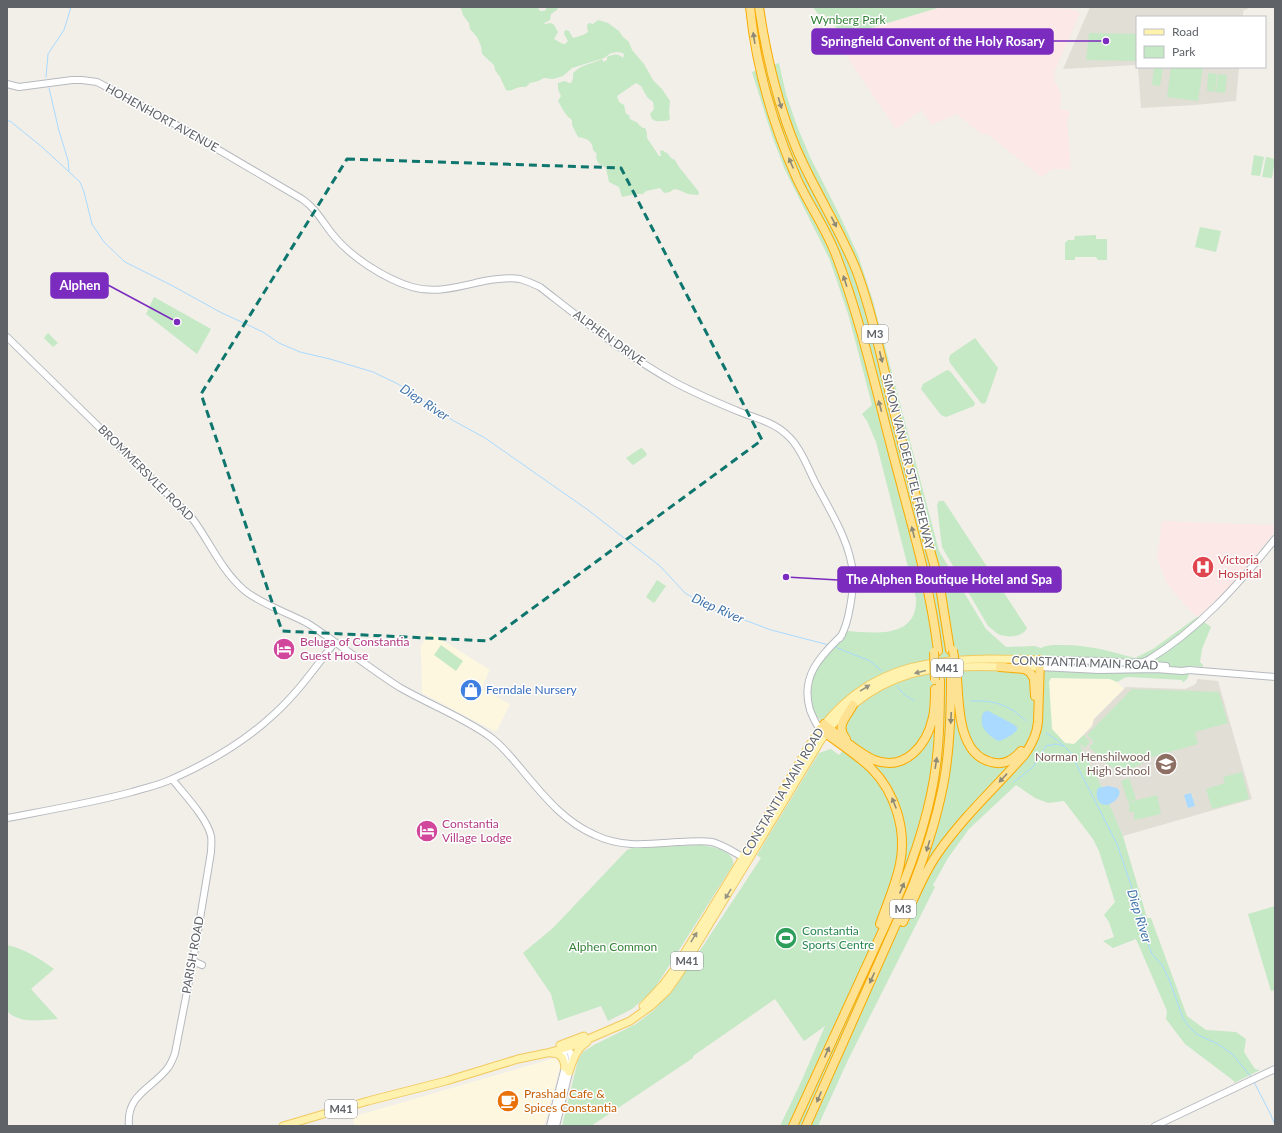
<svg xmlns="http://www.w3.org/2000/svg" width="1282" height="1133" font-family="Lato,sans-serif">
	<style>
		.commercial { fill: #fef7e0 }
		.education { fill: #e1ded6 }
		.medical { fill: #fce8e6 }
		.green { fill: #c5e8c5 }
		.water { fill: #aadaff }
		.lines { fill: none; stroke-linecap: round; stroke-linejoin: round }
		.stream { stroke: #aadaff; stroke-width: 1 }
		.secondary-casing { stroke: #b6babf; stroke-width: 8 }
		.primary-casing { stroke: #f2c960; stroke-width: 9 }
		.highway-casing { stroke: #f9ab00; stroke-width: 10 }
		.secondary { stroke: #fff; stroke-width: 6 }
		.primary { stroke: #fff2af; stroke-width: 7 }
		.highway { stroke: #fde293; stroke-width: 8 }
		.highway-bridge-casing { stroke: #f9ab00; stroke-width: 10; stroke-linecap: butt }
		.highway-bridge { stroke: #fde293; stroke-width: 8 }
		.oneway { fill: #8e8975 }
		.oneway2 { fill: #979581 }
		.marked { fill: none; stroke: #0f766e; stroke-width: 3; stroke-dasharray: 8 5; stroke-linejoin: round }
		.labels { text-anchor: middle; stroke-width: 3; stroke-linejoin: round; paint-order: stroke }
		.shield { fill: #fff; stroke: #8f9295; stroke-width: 1 }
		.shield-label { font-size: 11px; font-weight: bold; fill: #5f6368 }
		.park-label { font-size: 12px; fill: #348238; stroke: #fff }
		.street-label { font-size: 12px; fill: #5f6368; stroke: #fff }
		.health-label { font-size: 12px; fill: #be3a42; stroke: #fff; text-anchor: start }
		.hotel-label { font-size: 12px; fill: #b23c85; stroke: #fff; text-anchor: start }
		.shop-label { font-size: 12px; fill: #366cbe; stroke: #fff; text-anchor: start }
		.education-label { font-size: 12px; fill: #785e54; stroke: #fff; text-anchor: end }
		.leisure-label { font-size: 12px; fill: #27864d; stroke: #fff; text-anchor: start }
		.food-label { font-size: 12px; fill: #c56008; stroke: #fff; text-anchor: start }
		.water-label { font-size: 13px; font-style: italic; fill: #4174aa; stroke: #fff }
		.leader { fill: none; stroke: #7b2cbf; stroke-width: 1.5 }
		.callout-dot { fill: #7b2cbf; stroke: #fff; stroke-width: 1.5 }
		.callout { fill: #7b2cbf; stroke: #7b2cbf; stroke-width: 1.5 }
		.callout-label { font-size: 13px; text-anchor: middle; font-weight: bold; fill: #fff }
	</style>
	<rect width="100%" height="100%" fill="#f1efe8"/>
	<path class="commercial" d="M429,632L490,670L481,689L510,704L497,730L494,731L422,693L421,646Z
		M1051,678L1110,679L1117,682L1124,689L1094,719L1092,726L1074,744L1065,743L1052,729L1049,682Z
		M555,1058L561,1064L544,1126H355L352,1117Z"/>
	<path class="education" d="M1090,7H1251L1243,11V17H1137V65L1063,69Z
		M1138,67H1239L1236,101L1195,105L1141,108Z
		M1197,679L1218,681L1252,799L1123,836L1102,787L1078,741L1092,726L1094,719L1126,687L1185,689L1194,685L1197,682Z"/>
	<path class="medical" d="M941,7H1042L1075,10L1080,13L1055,70L1054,80L1061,93L1060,109L1070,111L1067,122L1071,169H1053L1041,177L986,133L983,135L956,114L932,125L921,110L896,129L835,39Z
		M1162,521L1275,525V532L1224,593L1197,617L1182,602L1166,582L1157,557Z"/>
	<path class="green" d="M460,7H536L538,8L540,11H544L546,10V8L542,7H558L557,10L551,14L550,20L544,23L545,24L551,23L554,25L558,32L554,39L563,44H565L568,41L564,34L565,30L569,31L573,38L583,35L588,32C588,28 585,26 589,23L593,24L598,20L608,23L619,31L623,37L629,42L632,50L644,64L653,80L662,89L670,101L669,112L670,119L667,121C662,120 657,123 652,119L650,114L654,109L653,102L647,97L641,86L636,83L617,96L619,102L624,105L626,114L629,115L630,119L638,123L639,125L643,128H645L647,133V138L659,156H661L660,151L662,150L668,154L671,158L675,160L679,167L699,192L698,195L688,194L679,190L674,189L670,192L664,193L660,188L646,191L643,194H635L622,197L619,187L609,182L606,168L598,163L596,157L597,154L593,150C593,141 586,138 578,137L572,125V120C565,115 562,108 558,101L561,96L558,89V83L565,81L569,83H571L573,79V73C575,72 576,70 578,69C581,66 596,62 602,59L604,62L607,60V57C614,54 618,53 623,58L624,55L623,53L617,52L611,53L604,58L572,68L563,76L553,79L544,78L538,81L530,83L526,87C524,87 522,87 520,87C514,88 512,92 506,90L500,77L495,70L494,65C490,61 486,58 482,54L481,46L477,37L470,29L469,23L463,15L462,11Z
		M813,7H941L844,36L824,14H818Z
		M1089,33L1137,34V61L1086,60Z
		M779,63L786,94L797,126L810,157L838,212L858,255L873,301L939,551L986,629L1006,647L1034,646L1041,648C1047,645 1052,645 1059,645C1086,644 1109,651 1135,658L1153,649L1197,617L1211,627L1202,649L1200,662L1203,665V667L1190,666C1189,673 1189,681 1182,682V680L1128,677L1124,678L1117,682L1110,679L1051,678L1049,682L1052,729L1065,743L1074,744L1084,735L1090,742L1085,748L1079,743L1102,787L1123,836L1147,918H1151L1187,1016L1206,1030L1236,1032L1246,1039L1244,1052L1255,1069L1260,1070L1234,1083V1081L1185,1044L1166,1019L1167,1011L1136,939L1113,948L1103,941L1114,937L1109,922L1104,915L1115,902L1099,851L1093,839L1064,801L1048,803L1035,798L1016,785L969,829L948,858L933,885L935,887L848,1060L818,1126H780L801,1082L825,1026L804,1041L775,999L693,1056V1058L591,1126H562L578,1060L583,1052L594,1045L636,1024L653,1011L669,994L701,949L761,858L757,855L819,753L831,749L839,755L849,744L842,723L824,724L811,710L808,703L812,671L847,631C874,633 918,639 916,598L876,442L867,421L862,414L872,405L849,317L836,278L829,258L785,170L772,136L752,72Z
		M1154,67L1163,69L1160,86L1152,85Z
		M1171,67H1203L1198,101L1167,97Z
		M1208,73L1217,74L1215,92L1207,91Z
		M1218,74L1227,75L1225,93L1216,92Z
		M1254,155L1264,157L1260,176L1251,175Z
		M1266,157L1275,159L1272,178L1262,177Z
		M1200,227L1221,231L1216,252L1195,247Z
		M1096,235V239H1107V260H1098L1096,257H1075V260H1065V243L1068,240H1074L1075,236Z
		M154,297L211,329L197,354L146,314Z
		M48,333L58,343L53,347L44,338Z
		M975,338L998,368L986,402L984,404L981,403L950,363L949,359L950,355Z
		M947,370L950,371L975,403L974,406L946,417L941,415L921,389L923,384Z
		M641,448L643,449L647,454L646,456L633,465L626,458Z
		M939,501H944L1027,628C1022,638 1007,638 998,634C995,632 991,628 988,626L942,547L937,505Z
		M657,580L666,586L654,603L646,597Z
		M441,645L463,661L456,671L434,655Z
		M1132,689L1219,692L1228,723L1195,732L1198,744L1148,758L1141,764L1130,769L1120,771L1108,765L1089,747L1094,742L1087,735Z
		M1242,772L1249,799L1212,809L1206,789L1225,783L1223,777Z
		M1129,778L1136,799L1128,802L1121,781Z
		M1157,795L1161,814L1134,820V812H1129V802Z
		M700,845C711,846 736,851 733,865L653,991L632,1009L608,1021L601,1006L558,1021L551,994L523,953L553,928L627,850L632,848Z
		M1275,906V990L1271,991L1248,914Z
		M7,945C25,949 39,958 54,969L31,989L58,1019C41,1020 19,1024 7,1011Z"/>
	<path class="water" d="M986,711H988L1013,724L1017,727V730C1014,734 1003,741 998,741C996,740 994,738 992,737C984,731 979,724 983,713Z
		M1108,786C1111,787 1116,787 1118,789C1124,795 1112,805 1106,805C1104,805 1102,804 1100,803C1096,798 1096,794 1098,788Z
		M1191,793L1195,806L1188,808L1184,795Z"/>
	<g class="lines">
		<path class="stream" d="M46,77L48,54L64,30L71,7
			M49,88L59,131L68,160L69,171
			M7,121H10L42,147L80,182L84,192L92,224L104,242L125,262L171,285L220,312L263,332L279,343L300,352L330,359L373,372L398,384L454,421L485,438L588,510L660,566L685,593L715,610L726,613L771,630L829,645
			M835,647L870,661L882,671
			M897,686C902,693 906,697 914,700
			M971,701C994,700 1010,705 1026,721
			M1046,733L1060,742L1070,752L1117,844L1138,906L1143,919L1148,937L1149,947L1152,954L1162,965L1169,979L1183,1018L1189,1027L1198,1035L1218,1044L1232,1054L1252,1078
			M1014,782L1033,767L1046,746L1055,744L1064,746
			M1254,1082L1270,1113L1275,1125"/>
		<g class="secondary-casing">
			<path id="secondary" d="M7,84L19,87L72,80H82L97,82L156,113L302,199C316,208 323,223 334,236C351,257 385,279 412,287C436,294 461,286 484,281C496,279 509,277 520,279C527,281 534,284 540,287C584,321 627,356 676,383C697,394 718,403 740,412C755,418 773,422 786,434C800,446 807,466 815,482C830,511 850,541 853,574C854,585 852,596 850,607C848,619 846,628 840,638
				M7,337L192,518C210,542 221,570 244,590C259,603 288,613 307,623C317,629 326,636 335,642C356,657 377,673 399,687C428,704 461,716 489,736C502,745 512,758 522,770C543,795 563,821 595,835C622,848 649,844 678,842C689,842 701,840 712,842C724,845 735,853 746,859
				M1040,660L1104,661L1130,663
				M1127,663L1143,662L1148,660C1198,630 1238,585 1275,539
				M1142,664L1166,666
				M1040,667L1099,670L1156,669L1182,671L1189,670L1275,677
				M820,729C815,723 813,717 810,710C800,676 820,657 842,635
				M7,818C49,810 91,803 132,792C145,788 160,785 172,779C208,763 244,742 272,716C296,695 315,668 335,642
				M193,961L202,965
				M129,1126C126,1095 151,1089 167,1069C171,1064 173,1059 175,1053L193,961L211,852C211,847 212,841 211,836C207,818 184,794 172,779
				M550,1126L566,1063L565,1057L562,1046
				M556,1126L572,1060L571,1054L566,1044
				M1155,1126L1275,1069"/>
		</g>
		<g class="primary-casing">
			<path id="primary" d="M1021,667H1040
				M643,1006L662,986L674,970L739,864L809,746C867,655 944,657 1040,660
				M560,1045L584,1036
				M551,1053C561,1053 564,1058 565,1068
				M569,1072C573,1060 576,1049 587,1042
				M283,1126L368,1101L446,1081L518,1059L547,1053L572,1046L630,1021L651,1006L667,991L679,974L821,740C845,704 885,677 928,670C953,666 979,666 1005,667"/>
		</g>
		<g class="highway-casing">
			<path id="highway" d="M750,7C756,67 773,125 797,179C809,205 826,228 836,255C860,318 875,385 892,450C909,516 930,583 938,651
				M759,7C766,55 777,102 796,148C814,190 840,229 857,272C875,321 884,373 897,423C906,459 916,495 925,531C930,552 937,572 941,593C944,612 947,631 950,650
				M1000,667L1024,669L1030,672L1034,679L1035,696
				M957,678C959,705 958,754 991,762C1004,766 1013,760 1021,751
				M824,724C839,736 856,752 874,760C905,772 927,745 933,717C935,708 935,698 935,689
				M820,729C837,742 855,753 871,768C895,792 907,830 900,864C896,884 887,904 880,924
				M846,739C835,725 847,717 853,705
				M903,922C914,899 923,874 938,853C963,817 996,787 1025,754C1032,744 1037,734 1038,722L1040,660
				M793,1126L895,904C915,857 932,807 937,757C940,731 940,705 940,680
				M806,1126L912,888C925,855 936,821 943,786C950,751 951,715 951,679"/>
		</g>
		<use href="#secondary" class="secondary"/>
		<use href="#primary" class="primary"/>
		<use href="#highway" class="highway"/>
		<g class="highway-bridge-casing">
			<path id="highway-bridge" d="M953,650L957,678
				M934,652L935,680
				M950,661L951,679"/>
		</g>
		<use href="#highway-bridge" class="highway-bridge"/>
	</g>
	<defs><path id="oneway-solid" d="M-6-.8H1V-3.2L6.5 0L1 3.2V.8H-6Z"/></defs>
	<g class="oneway">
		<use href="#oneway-solid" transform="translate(754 38) rotate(-99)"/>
		<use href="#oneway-solid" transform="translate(780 103) rotate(73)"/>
		<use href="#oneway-solid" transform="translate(791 163) rotate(-113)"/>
		<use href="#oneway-solid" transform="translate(834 222) rotate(63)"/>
		<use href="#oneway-solid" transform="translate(845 281) rotate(-108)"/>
		<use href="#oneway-solid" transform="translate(881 357) rotate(76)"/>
		<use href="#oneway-solid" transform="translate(880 406) rotate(-105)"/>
		<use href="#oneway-solid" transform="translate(913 532) rotate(-104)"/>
		<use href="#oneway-solid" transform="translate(951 718) rotate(93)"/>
		<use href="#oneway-solid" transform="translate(936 763) rotate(-81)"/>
		<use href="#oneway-solid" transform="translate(1003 778) rotate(133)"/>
		<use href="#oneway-solid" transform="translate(894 803) rotate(-112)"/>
		<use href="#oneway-solid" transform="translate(928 846) rotate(107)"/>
		<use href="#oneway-solid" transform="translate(902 888) rotate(-67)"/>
		<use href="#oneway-solid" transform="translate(872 978) rotate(114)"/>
		<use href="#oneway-solid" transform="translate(827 1052) rotate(-66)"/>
		<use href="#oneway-solid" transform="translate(819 1097) rotate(113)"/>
	</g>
	<g class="oneway2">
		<use href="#oneway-solid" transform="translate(920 672) rotate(166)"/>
		<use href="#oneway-solid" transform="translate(865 688) rotate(-32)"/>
		<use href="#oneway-solid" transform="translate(728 894) rotate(121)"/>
		<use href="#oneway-solid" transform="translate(694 937) rotate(-58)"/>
	</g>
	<path class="marked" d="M347,159L621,168L762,440L488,641L282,631L201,394Z"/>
	<defs>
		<g id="hospital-disc" transform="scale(1.15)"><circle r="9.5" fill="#e0444e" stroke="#fff"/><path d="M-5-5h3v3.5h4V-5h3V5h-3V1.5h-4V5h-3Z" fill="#fff"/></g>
		<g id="hotel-disc" transform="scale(1.15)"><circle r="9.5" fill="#d1479c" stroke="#fff"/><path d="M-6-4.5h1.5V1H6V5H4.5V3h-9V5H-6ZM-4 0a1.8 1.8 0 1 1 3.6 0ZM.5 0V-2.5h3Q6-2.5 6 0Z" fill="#fff"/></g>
		<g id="shop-disc" transform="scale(1.15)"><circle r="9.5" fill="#3f7fe0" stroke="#fff"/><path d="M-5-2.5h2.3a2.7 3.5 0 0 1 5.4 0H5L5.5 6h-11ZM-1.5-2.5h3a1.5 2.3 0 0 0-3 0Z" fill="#fff"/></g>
		<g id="school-disc" transform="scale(1.15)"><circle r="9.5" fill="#8d6e63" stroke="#fff"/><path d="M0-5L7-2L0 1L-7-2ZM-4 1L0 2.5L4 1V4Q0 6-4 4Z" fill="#fff"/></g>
		<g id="stadium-disc" transform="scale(1.15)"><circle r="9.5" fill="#2e9e5b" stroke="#fff"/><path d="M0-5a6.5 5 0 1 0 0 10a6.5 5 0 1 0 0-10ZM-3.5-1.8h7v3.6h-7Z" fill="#fff"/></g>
		<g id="cafe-disc" transform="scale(1.15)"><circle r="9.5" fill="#e8710a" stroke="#fff"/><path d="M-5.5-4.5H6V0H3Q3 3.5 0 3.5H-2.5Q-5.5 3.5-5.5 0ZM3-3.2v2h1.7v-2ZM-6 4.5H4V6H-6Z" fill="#fff"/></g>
	</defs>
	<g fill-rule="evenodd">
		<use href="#hospital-disc" x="1203" y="567"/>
		<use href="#hotel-disc" x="284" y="649"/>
		<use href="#shop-disc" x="471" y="690"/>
		<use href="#school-disc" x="1166" y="764"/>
		<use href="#hotel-disc" x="427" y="831"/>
		<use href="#stadium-disc" x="786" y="938"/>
		<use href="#cafe-disc" x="508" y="1101"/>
	</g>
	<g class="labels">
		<g class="shield">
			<rect x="862" y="325" width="26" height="18" rx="3"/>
			<rect x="931" y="659" width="32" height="18" rx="3"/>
			<rect x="890" y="900" width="26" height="18" rx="3"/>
			<rect x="671" y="952" width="32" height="18" rx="3"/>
			<rect x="325" y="1100" width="32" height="18" rx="3"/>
		</g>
		<g class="shield-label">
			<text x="875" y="338">M3</text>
			<text x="947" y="672">M41</text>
			<text x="903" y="913">M3</text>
			<text x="687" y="965">M41</text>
			<text x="341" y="1113">M41</text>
		</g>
		<g class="park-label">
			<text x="848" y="24">Wynberg Park</text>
			<text x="613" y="951">Alphen Common</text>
		</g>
		<g class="street-label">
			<text transform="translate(162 118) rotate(29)" y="4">HOHENHORT AVENUE</text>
			<text transform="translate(609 338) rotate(36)" y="4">ALPHEN DRIVE</text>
			<text transform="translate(908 462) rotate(76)" y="4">SIMON VAN DER STEL FREEWAY</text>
			<text transform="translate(146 473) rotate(45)" y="4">BROMMERSVLEI ROAD</text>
			<text transform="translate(1085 663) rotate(2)" y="4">CONSTANTIA MAIN ROAD</text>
			<text transform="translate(783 792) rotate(-59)" y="4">CONSTANTIA MAIN ROAD</text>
			<text transform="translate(193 955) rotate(-80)" y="4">PARISH ROAD</text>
		</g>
		<g class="health-label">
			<text x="1218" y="564">Victoria<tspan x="1218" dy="14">Hospital</tspan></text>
		</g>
		<g class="hotel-label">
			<text x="300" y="646">Beluga of Constantia<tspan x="300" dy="14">Guest House</tspan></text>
			<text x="442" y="828">Constantia<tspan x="442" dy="14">Village Lodge</tspan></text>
		</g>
		<g class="shop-label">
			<text x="486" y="694">Ferndale Nursery</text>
		</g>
		<g class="education-label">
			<text x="1150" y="761">Norman Henshilwood<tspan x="1150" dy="14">High School</tspan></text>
		</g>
		<g class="leisure-label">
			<text x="802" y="935">Constantia<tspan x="802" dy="14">Sports Centre</tspan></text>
		</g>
		<g class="food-label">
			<text x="524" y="1098">Prashad Cafe &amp;<tspan x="524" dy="14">Spices Constantia</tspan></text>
		</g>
		<g class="water-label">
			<text transform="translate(425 402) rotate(33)" y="5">Diep River</text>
			<text transform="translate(718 608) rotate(24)" y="5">Diep River</text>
			<text transform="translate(1140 916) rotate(73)" y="5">Diep River</text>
		</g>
	</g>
	<path class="leader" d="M1106 41L1053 41M177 322L108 285M786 577L838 580"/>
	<g class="callout-dot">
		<circle cx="1106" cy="41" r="4"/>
		<circle cx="177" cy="322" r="4"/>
		<circle cx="786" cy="577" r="4"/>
	</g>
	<g class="callout">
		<rect x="812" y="29" width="241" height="25" rx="4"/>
		<rect x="51" y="273" width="57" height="25" rx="4"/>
		<rect x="838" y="567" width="223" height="25" rx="4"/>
	</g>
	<g class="callout-label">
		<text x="933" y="46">Springfield Convent of the Holy Rosary</text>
		<text x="80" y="290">Alphen</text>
		<text x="949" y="584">The Alphen Boutique Hotel and Spa</text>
	</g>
	<rect width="1282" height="1133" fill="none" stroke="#5f6368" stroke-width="16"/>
	<rect x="1136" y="16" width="130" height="52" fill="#ffffff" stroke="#bfc1c3"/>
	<rect x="1144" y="29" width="20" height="6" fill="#fff2af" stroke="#bfc1c3"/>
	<text x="1172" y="36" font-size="12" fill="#5f6368">Road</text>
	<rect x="1144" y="46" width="20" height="12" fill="#c5e8c5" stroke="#bfc1c3"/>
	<text x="1172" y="56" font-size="12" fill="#5f6368">Park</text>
</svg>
